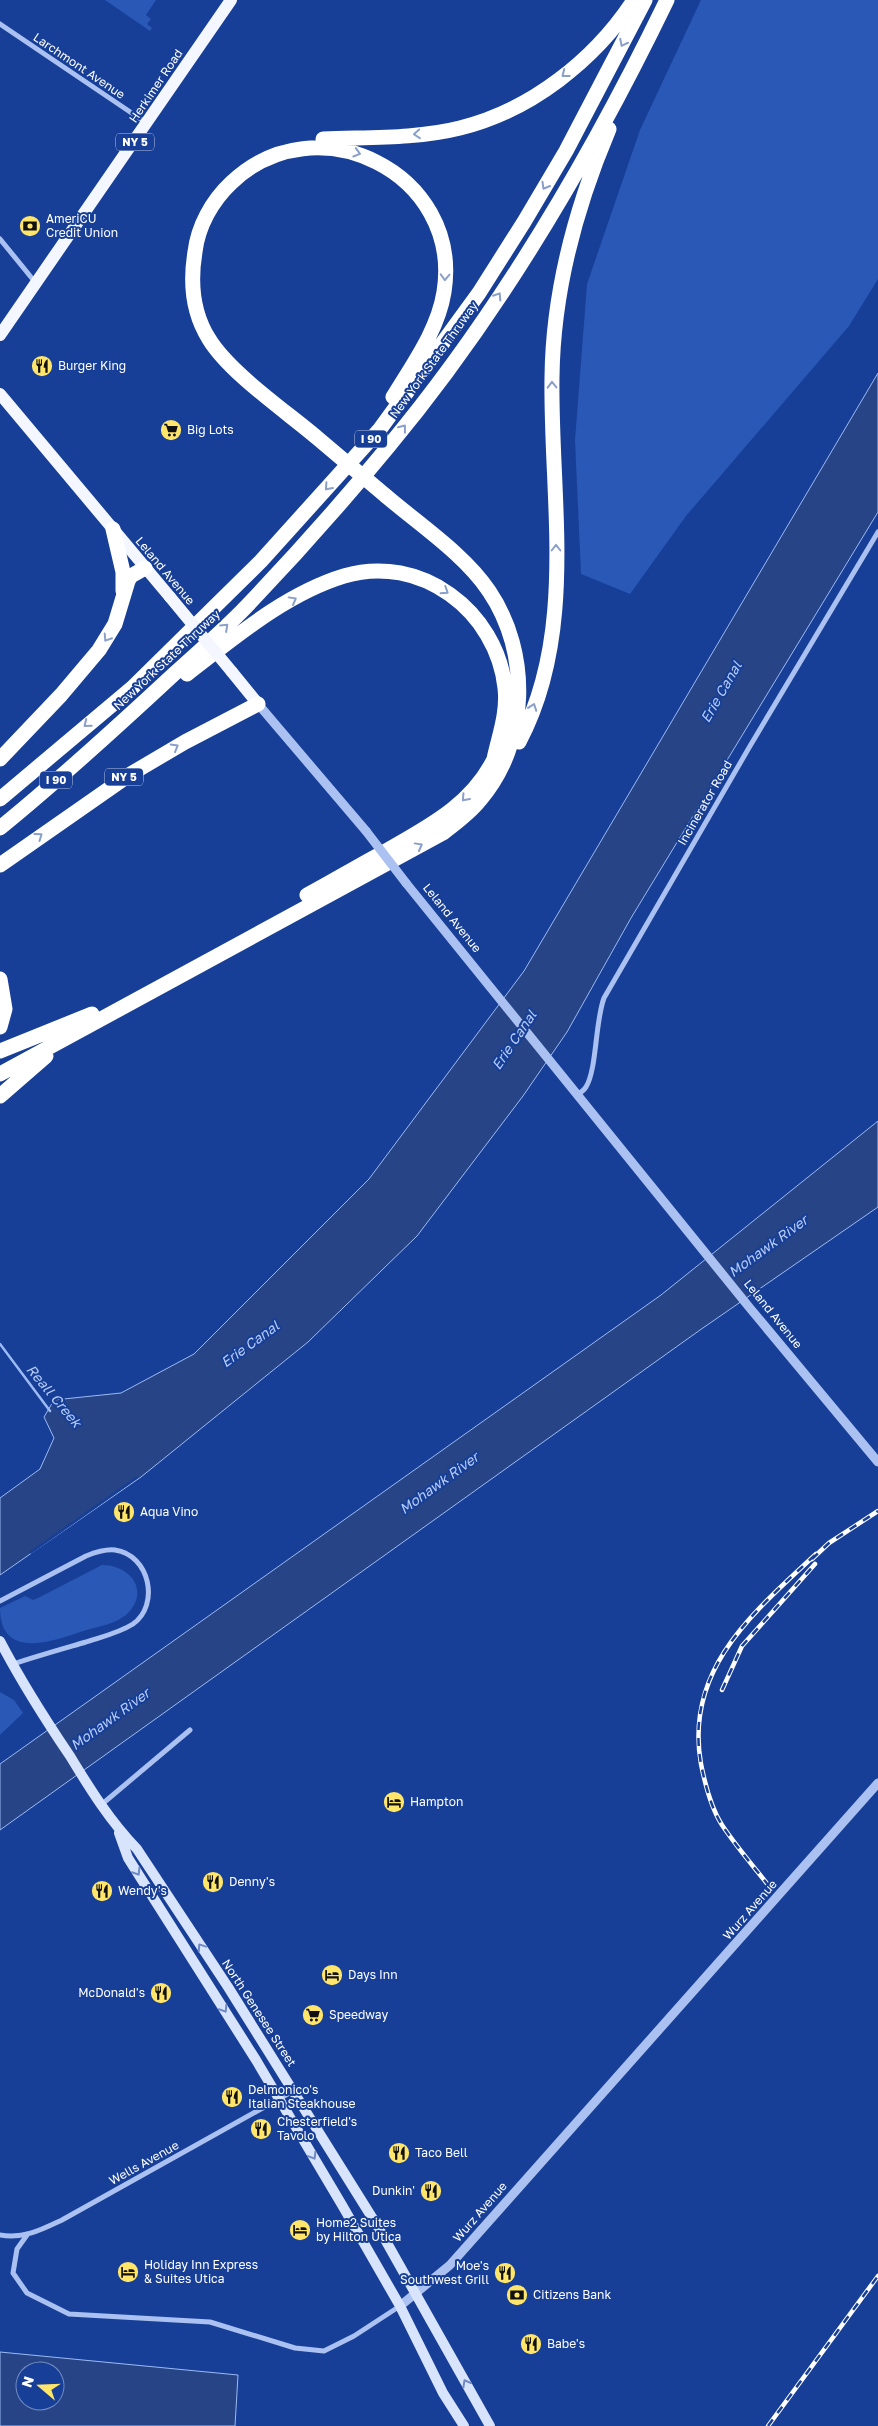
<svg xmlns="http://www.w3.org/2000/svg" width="878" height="2426" font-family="'Golos Text',sans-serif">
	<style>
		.green { fill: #2a58b6 }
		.water { fill: #264486; stroke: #9cbaf4; fill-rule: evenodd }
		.pier { fill: #173f97 }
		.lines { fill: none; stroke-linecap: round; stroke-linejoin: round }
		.stream { stroke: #9cbaf4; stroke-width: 2.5 }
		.minor { stroke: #aac1f1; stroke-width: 5 }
		.tertiary { stroke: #aac1f1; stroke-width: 9 }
		.secondary { stroke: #d8e3fc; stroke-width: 10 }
		.primary { stroke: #f4f7ff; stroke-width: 12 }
		.motorway { stroke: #fff; stroke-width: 15 }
		.rail-casing { stroke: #fff; stroke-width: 4.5 }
		.rail { stroke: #173f97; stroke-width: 2.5; stroke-dasharray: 8; stroke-linecap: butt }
		.tertiary-bridge { stroke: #aac1f1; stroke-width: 9 }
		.primary-bridge { stroke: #f4f7ff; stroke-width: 12 }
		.motorway-bridge { stroke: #fff; stroke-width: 15 }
		.oneway { stroke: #8b9fcb }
		.oneway2 { stroke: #6e89c4 }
		.labels { text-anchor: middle; stroke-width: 4; stroke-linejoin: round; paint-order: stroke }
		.shield { fill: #173f97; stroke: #b9c5e0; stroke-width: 1 }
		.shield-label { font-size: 11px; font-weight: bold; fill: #fff }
		.street-label { font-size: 12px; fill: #fff; stroke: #173f97 }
		.poi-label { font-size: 12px; fill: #fff; stroke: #173f97; text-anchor: start }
		.water-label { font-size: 14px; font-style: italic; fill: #b6ccf8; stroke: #173f97 }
	</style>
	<rect width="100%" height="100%" fill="#173f97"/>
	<path class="green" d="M105,0H156L146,15L151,19L147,24L152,28L150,31Z
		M701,0H878V279L849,326L686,516L630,594L581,574L575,440L587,284L640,130Z
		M102,1565C131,1565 151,1592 126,1615C115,1624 97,1627 83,1631C54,1641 0,1661 0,1608L25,1596L33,1600L38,1598Z
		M0,1692L14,1700L23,1713L0,1735Z"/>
	<path class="water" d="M878,373V512L631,918L567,1032L523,1096L417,1236L308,1342L141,1477L0,1575V1498L40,1469L54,1438L44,1417L54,1400L121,1393L194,1354L369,1179L524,971Z
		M878,1121V1207L700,1330L0,1830V1764L661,1295Z
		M0,2352L238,2375L235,2426H0ZM25,2371H55V2401H25Z"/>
	<path class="pier" d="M137,1476L138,1478L89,1513L31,1554L29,1552Z"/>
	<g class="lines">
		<path class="stream" d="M0,1344L50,1411"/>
		<path class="minor" d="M0,24L145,122
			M0,239L35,282
			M577,1095C580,1093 584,1090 586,1087C597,1069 595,1022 604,998L750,746L878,532
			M0,1601L86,1556C96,1552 105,1549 115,1550C150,1555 160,1605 133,1624C119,1633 101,1637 86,1642C62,1649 37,1656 13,1664
			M101,1805L190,1730
			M0,2235C24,2239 41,2230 62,2220L293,2091
			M27,2235L17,2249L13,2273L27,2293L69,2314L210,2322L295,2348L324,2351L354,2336L400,2306"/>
		<path class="tertiary" d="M258,704L366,831
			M406,883L749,1307L878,1462
			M400,2306L450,2265L878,1783"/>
		<path class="secondary" d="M0,1641C21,1681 45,1719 70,1756C90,1789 110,1821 137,1849L228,1987L378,2227L490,2426
			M119,1833L128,1858L256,2060L342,2205L400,2306L443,2393L464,2426"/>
		<path class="primary" d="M0,335L231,0
			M0,394L170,597
			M232,672L258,704"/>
		<path class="motorway" d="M323,139C368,137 416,139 460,128C530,111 595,60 634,0
			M315,436C284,410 229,372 209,339C192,312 190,282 195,252C198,226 212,201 231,183C316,101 463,173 444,292C438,330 413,364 393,397
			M113,529L123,572V591
			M187,674C234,638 285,594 344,576C420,553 497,611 505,688C508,712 499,736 494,759
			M519,742C578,631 550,497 552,377C553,292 576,207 609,129
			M0,759L61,695L99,650L115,624L128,581L131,576L145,568
			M0,799L132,688L261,561L380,429L479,293L524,222L566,151L645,0
			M0,828C60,779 117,727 174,674C196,654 219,634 241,612C292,559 341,504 388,447C498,315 592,155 667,0
			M0,865L129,775L185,742L258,704
			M307,895C333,881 358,866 384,852C428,827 474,804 496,755
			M0,979L5,1009L0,1027
			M0,1051L92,1014
			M0,1074L443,833C456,823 470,813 480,800C529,743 531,653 489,591C465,555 420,525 386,496
			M0,1096L46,1056"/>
		<g class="rail-casing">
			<path id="rail" d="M812,1559L829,1543L878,1511
				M722,1690L742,1646L815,1564
				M769,1886C753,1866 736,1846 722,1825C711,1808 705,1784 701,1764C684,1669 754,1612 816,1554
				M768,2426L878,2276"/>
		</g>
		<use href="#rail" class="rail"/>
		<path class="tertiary-bridge" d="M366,831L406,883"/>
		<path class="primary-bridge" d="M170,597L232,672"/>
		<path class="motorway-bridge" d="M315,436L386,496"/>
	</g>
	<defs><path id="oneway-chevron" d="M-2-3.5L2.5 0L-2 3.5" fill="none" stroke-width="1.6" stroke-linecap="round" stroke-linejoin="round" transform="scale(1.25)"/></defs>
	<g class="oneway">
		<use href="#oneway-chevron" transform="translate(623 43) rotate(117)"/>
		<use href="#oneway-chevron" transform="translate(565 74) rotate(142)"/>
		<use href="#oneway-chevron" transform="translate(417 134) rotate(176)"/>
		<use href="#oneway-chevron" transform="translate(357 153) rotate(17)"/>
		<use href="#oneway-chevron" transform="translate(545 186) rotate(120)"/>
		<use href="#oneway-chevron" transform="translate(445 277) rotate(92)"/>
		<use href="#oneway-chevron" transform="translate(498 296) rotate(-57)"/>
		<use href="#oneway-chevron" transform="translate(552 385) rotate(-91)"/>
		<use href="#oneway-chevron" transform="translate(403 428) rotate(-52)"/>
		<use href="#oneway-chevron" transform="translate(328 487) rotate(132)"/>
		<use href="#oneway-chevron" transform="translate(556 548) rotate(-90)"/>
		<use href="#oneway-chevron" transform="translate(445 591) rotate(33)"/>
		<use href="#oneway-chevron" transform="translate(293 600) rotate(-29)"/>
		<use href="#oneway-chevron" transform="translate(225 627) rotate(-43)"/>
		<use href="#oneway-chevron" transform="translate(107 638) rotate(123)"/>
		<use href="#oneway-chevron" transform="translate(533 707) rotate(-70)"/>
		<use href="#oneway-chevron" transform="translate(87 724) rotate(141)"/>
		<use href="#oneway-chevron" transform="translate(175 747) rotate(-30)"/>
		<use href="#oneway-chevron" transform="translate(465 798) rotate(132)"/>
		<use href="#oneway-chevron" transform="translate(39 836) rotate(-36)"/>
		<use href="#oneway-chevron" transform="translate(419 846) rotate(-29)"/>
	</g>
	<g class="oneway2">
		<use href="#oneway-chevron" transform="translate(137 1872) rotate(58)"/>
		<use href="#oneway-chevron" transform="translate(201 1947) rotate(-124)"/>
		<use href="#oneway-chevron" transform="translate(224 2009) rotate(58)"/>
		<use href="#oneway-chevron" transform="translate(313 2156) rotate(59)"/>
		<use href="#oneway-chevron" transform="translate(466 2383) rotate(-119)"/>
	</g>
	<defs>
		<g id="bank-disc" transform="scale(1.125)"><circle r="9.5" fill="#ffe66a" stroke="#173f97"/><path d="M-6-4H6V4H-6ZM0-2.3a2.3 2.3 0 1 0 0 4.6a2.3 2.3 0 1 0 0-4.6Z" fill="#111"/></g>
		<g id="restaurant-disc" transform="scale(1.125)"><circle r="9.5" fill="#ffe66a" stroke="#173f97"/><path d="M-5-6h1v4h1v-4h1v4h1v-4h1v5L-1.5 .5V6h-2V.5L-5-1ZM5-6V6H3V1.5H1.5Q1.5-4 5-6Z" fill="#111"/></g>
		<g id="supermarket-disc" transform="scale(1.125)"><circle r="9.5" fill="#ffe66a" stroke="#173f97"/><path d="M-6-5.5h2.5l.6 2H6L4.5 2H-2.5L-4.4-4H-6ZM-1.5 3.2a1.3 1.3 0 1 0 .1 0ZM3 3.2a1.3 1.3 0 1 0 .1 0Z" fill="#111"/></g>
		<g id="hotel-disc" transform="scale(1.125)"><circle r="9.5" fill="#ffe66a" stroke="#173f97"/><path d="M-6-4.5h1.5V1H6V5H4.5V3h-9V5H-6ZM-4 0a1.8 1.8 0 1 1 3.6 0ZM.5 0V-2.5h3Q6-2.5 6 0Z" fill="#111"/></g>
	</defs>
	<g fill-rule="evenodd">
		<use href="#bank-disc" x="30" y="226"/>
		<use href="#restaurant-disc" x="42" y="366"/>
		<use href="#supermarket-disc" x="171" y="430"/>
		<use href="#restaurant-disc" x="124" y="1512"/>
		<use href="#hotel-disc" x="394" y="1802"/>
		<use href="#restaurant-disc" x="213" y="1882"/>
		<use href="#restaurant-disc" x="102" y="1891"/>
		<use href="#hotel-disc" x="332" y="1975"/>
		<use href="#restaurant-disc" x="161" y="1993"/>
		<use href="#supermarket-disc" x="313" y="2015"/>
		<use href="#restaurant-disc" x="232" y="2097"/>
		<use href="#restaurant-disc" x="261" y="2129"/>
		<use href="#restaurant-disc" x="399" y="2153"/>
		<use href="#restaurant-disc" x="431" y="2191"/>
		<use href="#hotel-disc" x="300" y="2230"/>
		<use href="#hotel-disc" x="128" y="2272"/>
		<use href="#restaurant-disc" x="505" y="2273"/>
		<use href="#bank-disc" x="517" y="2295"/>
		<use href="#restaurant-disc" x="531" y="2344"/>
	</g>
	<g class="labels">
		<g class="shield">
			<rect x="116" y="133.5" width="38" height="17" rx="4"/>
			<rect x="355" y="430.5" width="32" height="17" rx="4"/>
			<rect x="105" y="768.5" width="38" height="17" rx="4"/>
			<rect x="40" y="771.5" width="32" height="17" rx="4"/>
		</g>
		<g class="shield-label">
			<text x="135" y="146">NY 5</text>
			<text x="371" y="443">I 90</text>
			<text x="124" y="781">NY 5</text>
			<text x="56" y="784">I 90</text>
		</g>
		<g class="street-label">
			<text transform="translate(79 66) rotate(34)" y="4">Larchmont Avenue</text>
			<text transform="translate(156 86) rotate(-56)" y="4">Herkimer Road</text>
			<text transform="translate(434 360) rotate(-54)" y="4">New York State Thruway</text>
			<text transform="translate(165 571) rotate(50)" y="4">Leland Avenue</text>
			<text transform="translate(167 660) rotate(-43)" y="4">New York State Thruway</text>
			<text transform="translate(705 803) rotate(-60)" y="4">Incinerator Road</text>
			<text transform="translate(452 918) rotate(51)" y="4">Leland Avenue</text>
			<text transform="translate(773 1314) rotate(51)" y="4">Leland Avenue</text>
			<text transform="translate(750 1910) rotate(-49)" y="4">Wurz Avenue</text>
			<text transform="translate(259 2013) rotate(57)" y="4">North Genesee Street</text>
			<text transform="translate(144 2163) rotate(-29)" y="4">Wells Avenue</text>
			<text transform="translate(480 2212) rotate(-49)" y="4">Wurz Avenue</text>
		</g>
		<g class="poi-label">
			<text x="46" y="223">AmeriCU<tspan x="46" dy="14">Credit Union</tspan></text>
			<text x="58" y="370">Burger King</text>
			<text x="187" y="434">Big Lots</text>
			<text x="140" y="1516">Aqua Vino</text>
			<text x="410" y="1806">Hampton</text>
			<text x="229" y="1886">Denny's</text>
			<text x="118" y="1895">Wendy's</text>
			<text x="348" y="1979">Days Inn</text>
			<text x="145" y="1997" text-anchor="end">McDonald's</text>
			<text x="329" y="2019">Speedway</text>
			<text x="248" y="2094">Delmonico's<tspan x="248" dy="14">Italian Steakhouse</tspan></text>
			<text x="277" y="2126">Chesterfield's<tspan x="277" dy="14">Tavolo</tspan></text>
			<text x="415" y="2157">Taco Bell</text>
			<text x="415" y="2195" text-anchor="end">Dunkin'</text>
			<text x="316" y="2227">Home2 Suites<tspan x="316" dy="14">by Hilton Utica</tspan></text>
			<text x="144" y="2269">Holiday Inn Express<tspan x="144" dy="14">&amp; Suites Utica</tspan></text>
			<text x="489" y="2270" text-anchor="end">Moe's<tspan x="489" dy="14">Southwest Grill</tspan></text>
			<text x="533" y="2299">Citizens Bank</text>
			<text x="547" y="2348">Babe's</text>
		</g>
		<g class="water-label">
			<text transform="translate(721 692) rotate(-60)" y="5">Erie Canal</text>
			<text transform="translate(514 1040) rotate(-56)" y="5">Erie Canal</text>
			<text transform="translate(768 1246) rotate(-36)" y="5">Mohawk River</text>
			<text transform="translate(250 1344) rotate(-36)" y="5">Erie Canal</text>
			<text transform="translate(54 1396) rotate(50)" y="5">Reall Creek</text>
			<text transform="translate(439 1483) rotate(-36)" y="5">Mohawk River</text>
			<text transform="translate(110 1719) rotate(-36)" y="5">Mohawk River</text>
		</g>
	</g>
	<g transform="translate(40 2386) rotate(289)"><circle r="24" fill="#173f97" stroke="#748cc1"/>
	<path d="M0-4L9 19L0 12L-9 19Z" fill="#ffe66a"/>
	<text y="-8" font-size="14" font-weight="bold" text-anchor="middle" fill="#ffffff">N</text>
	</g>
</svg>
